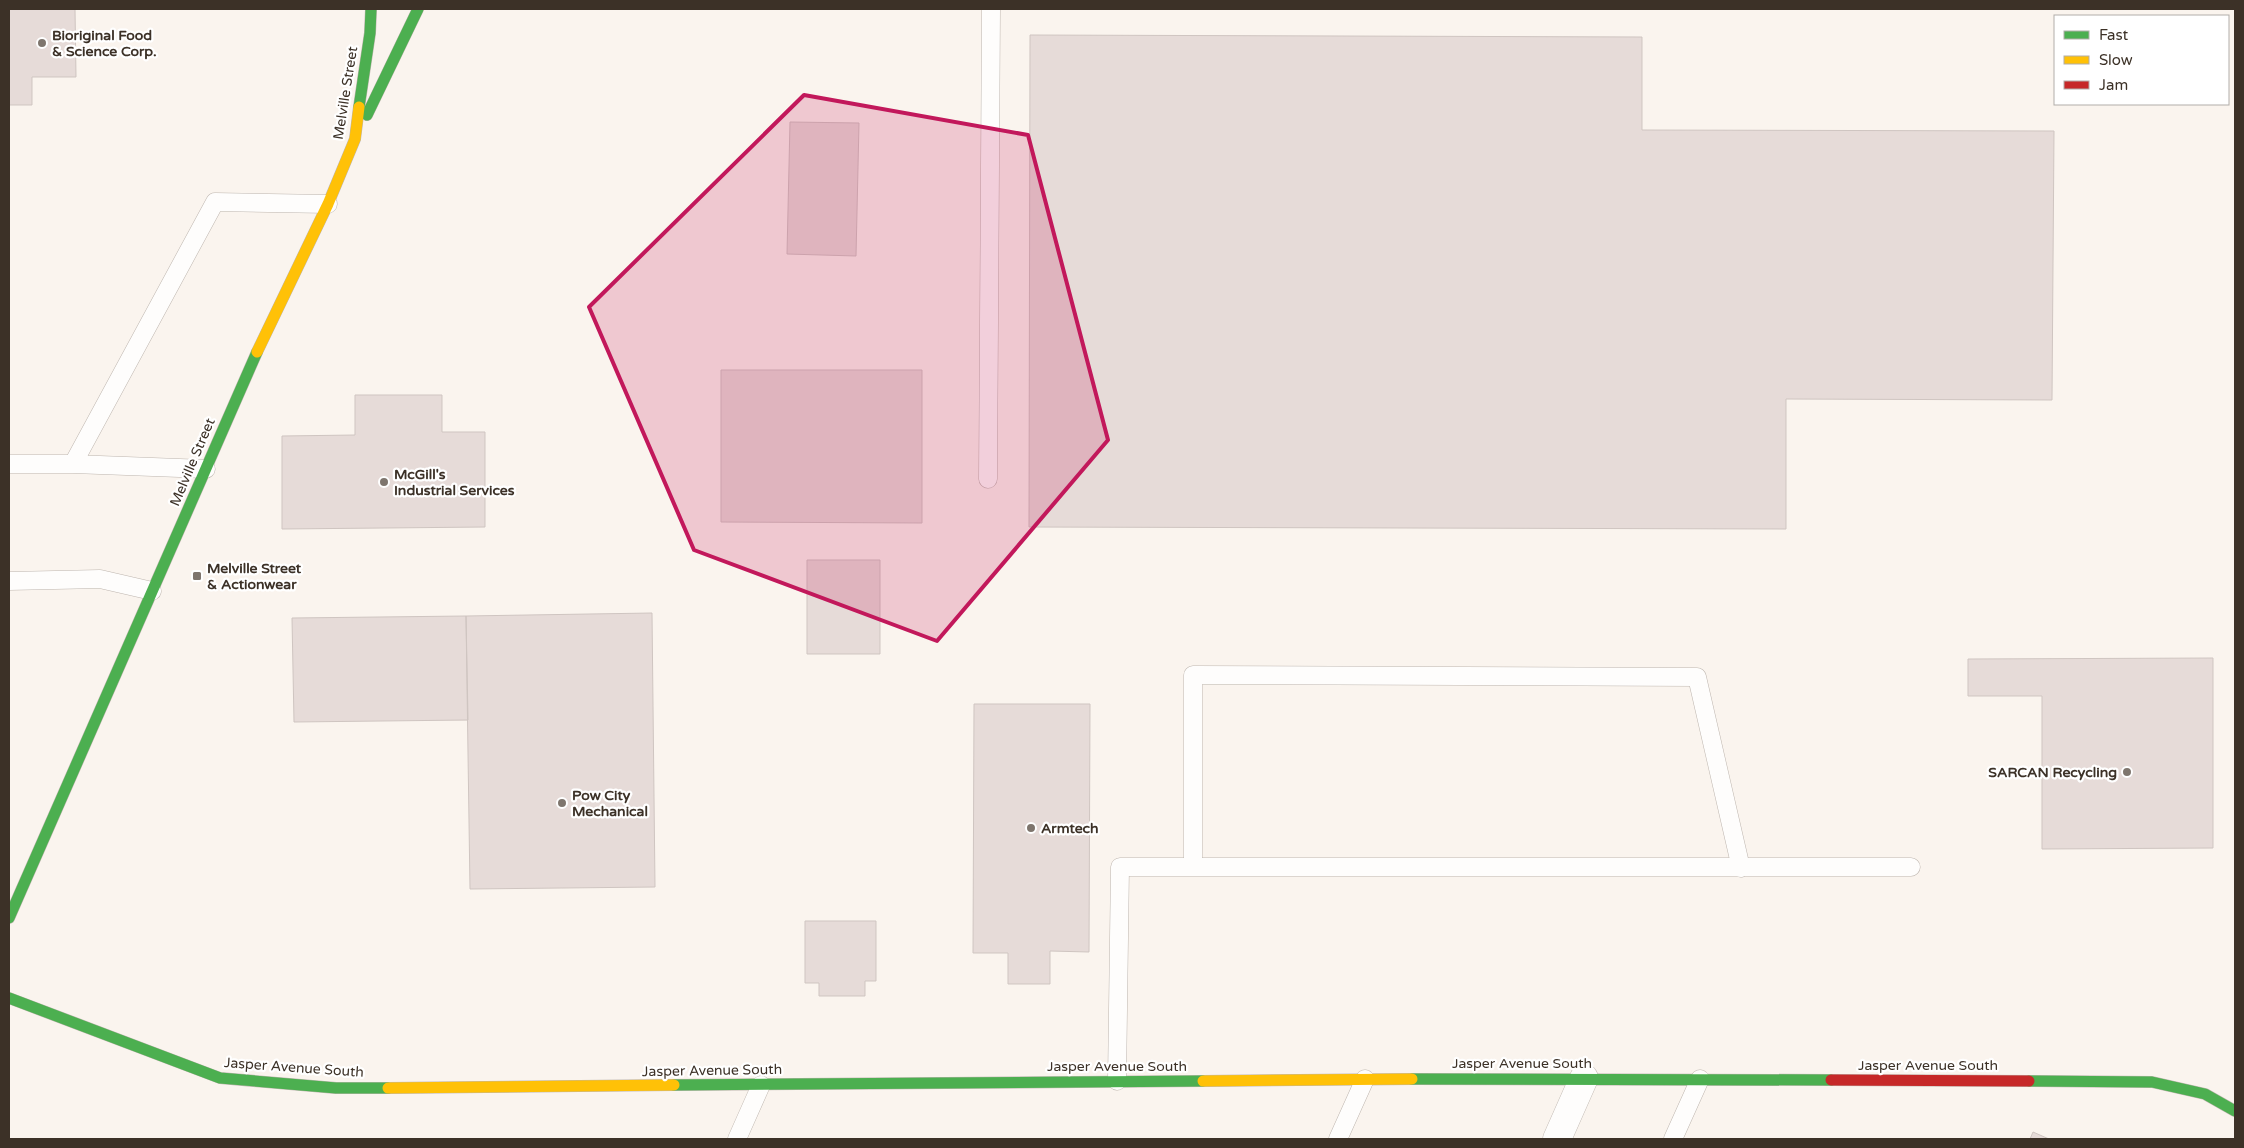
<svg xmlns="http://www.w3.org/2000/svg" width="2244" height="1148" font-family="'Varela Round',sans-serif">
	<style>
		.building { fill: #e6dbd8; stroke: #cfc5c1 }
		.lines { fill: none; stroke-linecap: round; stroke-linejoin: round }
		.lane-casing { stroke: #beb6af; stroke-width: 19 }
		.street-casing { stroke: #beb6af; stroke-width: 29 }
		.fast-casing { stroke: #beb6af; stroke-width: 12 }
		.slow-casing { stroke: #beb6af; stroke-width: 12 }
		.jam-casing { stroke: #beb6af; stroke-width: 12 }
		.lane { stroke: #fefdfc; stroke-width: 18 }
		.street { stroke: #fefdfc; stroke-width: 28 }
		.fast { stroke: #4caf50; stroke-width: 11 }
		.slow { stroke: #ffc107; stroke-width: 11 }
		.jam { stroke: #c62828; stroke-width: 11 }
		.marked { fill: #c2185b; fill-opacity: 0.2; stroke: #c2185b; stroke-width: 4; stroke-linejoin: round }
		.poi-dot { fill: #7e756d; stroke: #fff; stroke-width: 2 }
		.labels { text-anchor: middle; stroke-width: 4.5; stroke-linejoin: round; paint-order: stroke }
		.poi-label { font-size: 14px; font-weight: bold; fill: #3c3127; stroke: #fff; text-anchor: start }
		.street-label { font-size: 14px; fill: #3c3127; stroke: #fff }
	</style>
	<rect width="100%" height="100%" fill="#faf4ee"/>
	<path class="building" d="M9,9H75L76,77H32V105H9Z
		M1030,35L1642,37V130L2054,131L2052,400L1786,399V529L1029,527Z
		M790,122L859,123L856,256L787,254Z
		M721,370H922V523L721,522Z
		M355,395H442V432H485V527L282,529V436L355,435Z
		M807,560H880V654H807Z
		M652,613L655,887L470,889L466,616Z
		M466,616L468,720L294,722L292,618Z
		M2213,658V848L2042,849V696H1968V659Z
		M974,704H1090L1089,952L1050,951V984H1008V953H973Z
		M805,921H876V981H865V996H819V983H805Z
		M2033,1132L2049,1139H2030Z"/>
	<g class="lines">
		<g class="lane-casing">
			<path id="lane" d="M9,464H73
				M206,469L73,464L215,202L328,204
				M988,479L991,9
				M9,581L100,579L152,591
				M1193,867V675L1697,677L1741,868
				M1117,1081L1120,867H1911
				M737,1139L761,1085
				M1338,1139L1365,1079
				M1673,1139L1700,1079"/>
		</g>
		<g class="street-casing">
			<path id="street" d="M1557,1139L1584,1078"/>
		</g>
		<g class="fast-casing">
			<path id="fast" d="M359,107L370,33L371,9
				M367,115L418,9
				M9,918L257,352
				M9,998L220,1078L336,1088H388
				M1412,1079L1831,1080
				M2029,1081L2152,1082L2205,1094L2235,1111
				M674,1085L1203,1081"/>
		</g>
		<g class="slow-casing">
			<path id="slow" d="M257,352L328,204L355,139L359,107
				M1203,1081L1412,1079
				M388,1088L674,1085"/>
		</g>
		<g class="jam-casing">
			<path id="jam" d="M1831,1080L2029,1081"/>
		</g>
		<use href="#lane" class="lane"/>
		<use href="#street" class="street"/>
		<use href="#fast" class="fast"/>
		<use href="#slow" class="slow"/>
		<use href="#jam" class="jam"/>
	</g>
	<path class="marked" d="M804,95L1028,135L1108,440L937,641L694,550L589,307Z"/>
	<g class="poi-dot">
		<circle cx="42" cy="43" r="5"/>
		<circle cx="384" cy="482" r="5"/>
		<rect x="192" y="571" width="10" height="10" rx="2.5"/>
		<circle cx="2127" cy="772" r="5"/>
		<circle cx="562" cy="803" r="5"/>
		<circle cx="1031" cy="828" r="5"/>
	</g>
	<g class="labels">
		<g class="poi-label">
			<text x="52" y="40">Bioriginal Food<tspan x="52" dy="16">&amp; Science Corp.</tspan></text>
			<text x="394" y="479">McGill's<tspan x="394" dy="16">Industrial Services</tspan></text>
			<text x="207" y="573">Melville Street<tspan x="207" dy="16">&amp; Actionwear</tspan></text>
			<text x="2117" y="777" text-anchor="end">SARCAN Recycling</text>
			<text x="572" y="800">Pow City<tspan x="572" dy="16">Mechanical</tspan></text>
			<text x="1041" y="833">Armtech</text>
		</g>
		<g class="street-label">
			<text transform="translate(345 93) rotate(-81)" y="5">Melville Street</text>
			<text transform="translate(192 462) rotate(-67)" y="5">Melville Street</text>
			<text x="1522" y="1068">Jasper Avenue South</text>
			<text x="1928" y="1070">Jasper Avenue South</text>
			<text x="1117" y="1071">Jasper Avenue South</text>
			<text transform="translate(294 1067) rotate(4)" y="5">Jasper Avenue South</text>
			<text transform="translate(712 1070) rotate(-1)" y="5">Jasper Avenue South</text>
		</g>
	</g>
	<rect width="2244" height="1148" fill="none" stroke="#3c3127" stroke-width="20"/>
	<rect x="2054" y="15" width="175" height="90" fill="#ffffff" stroke="#b1ada9"/>
	<rect x="2064" y="31" width="25" height="8" fill="#4caf50" stroke="#b1ada9"/>
	<text x="2099" y="40" font-size="15" fill="#3c3127">Fast</text>
	<rect x="2064" y="56" width="25" height="8" fill="#ffc107" stroke="#b1ada9"/>
	<text x="2099" y="65" font-size="15" fill="#3c3127">Slow</text>
	<rect x="2064" y="81" width="25" height="8" fill="#c62828" stroke="#b1ada9"/>
	<text x="2099" y="90" font-size="15" fill="#3c3127">Jam</text>
</svg>
